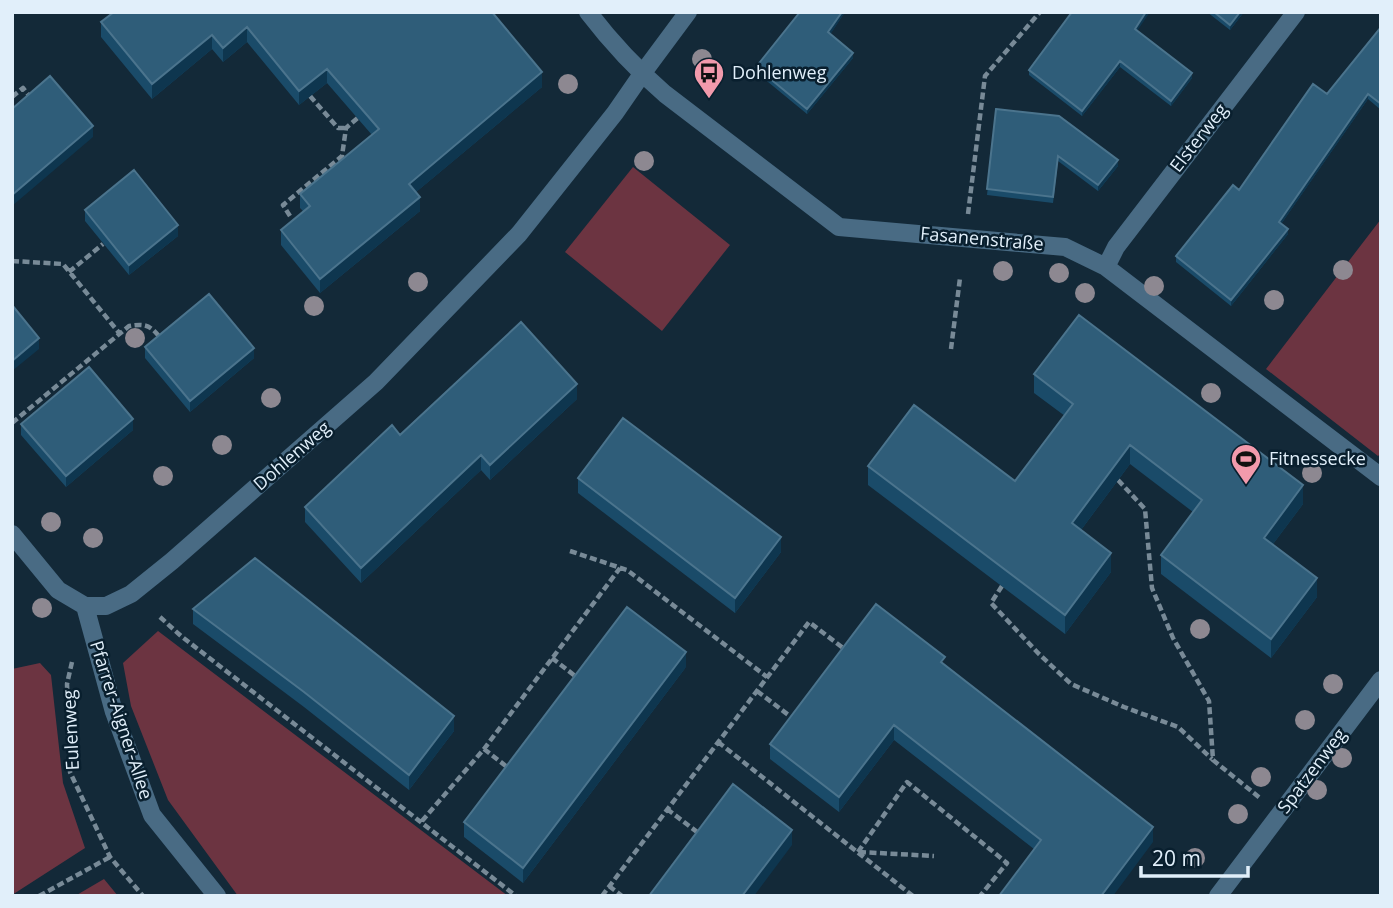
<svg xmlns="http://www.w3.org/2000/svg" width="1393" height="908" font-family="'Open Sans',sans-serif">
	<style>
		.green { fill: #6c3441 }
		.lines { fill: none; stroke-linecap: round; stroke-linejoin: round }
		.path { stroke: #788a97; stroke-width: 4.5; stroke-dasharray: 7 3.5; stroke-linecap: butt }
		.street { stroke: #496b84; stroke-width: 18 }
		.tree { fill: #8d8891 }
		.wall { fill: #1a4b69 }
		.shaded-wall { fill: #0e364f }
		.building { fill: #2f5d79; stroke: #4b748d; stroke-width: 2 }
		.labels { text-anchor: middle; stroke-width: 5; stroke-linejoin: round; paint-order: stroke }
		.poi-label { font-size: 18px; fill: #e1effa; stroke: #091f2e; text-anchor: start }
		.street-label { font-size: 18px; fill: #e1effa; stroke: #091f2e }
	</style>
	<rect width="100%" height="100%" fill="#132938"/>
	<path class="green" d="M633,167L730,245L662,331L565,252Z
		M1381,219V453L1378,456L1266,369Z
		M158,631L508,896H238L168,800L131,706L123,663Z
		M40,663L51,675L63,783L85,848L12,895V669Z
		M104,879L118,896H75Z"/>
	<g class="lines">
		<path class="path" d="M310,96L338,128H346
			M12,97L23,88L31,98
			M968,214L985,76L1040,12
			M290,216L283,205L342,156L346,128L360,116
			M12,261L63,264L120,334
			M69,272L103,244
			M951,349L960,278
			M12,423L129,326C147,323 151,326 162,340
			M1118,480L1145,509L1152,588L1173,638L1209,701L1213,760L1260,798
			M570,551L627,570L767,677
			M1002,586L991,603L1039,654L1071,684L1124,707L1178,727L1212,759
			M160,617L181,636L516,896
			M552,658L579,679
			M72,662L67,684L70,772L110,857L143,896
			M757,691L795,720
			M718,742L913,896
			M484,749L511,770
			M667,809L701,835
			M422,821L484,749L620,568
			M858,852L907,782L1007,863L980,896
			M859,852L934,856
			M609,886L622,896
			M39,896L110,857
			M602,896L809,622L847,651"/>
		<path class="street" d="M588,12C611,42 636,69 665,94L839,227L1065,247L1106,267L1381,477
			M1106,267L1116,247L1296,12
			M12,534L58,590L85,606
			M85,606H106L131,594L172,561L376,382L519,234L615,113L642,74L688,12
			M85,606L114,712L152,815L217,896
			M1218,896L1381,680"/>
	</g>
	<g class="tree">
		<circle cx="702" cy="59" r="10"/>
		<circle cx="568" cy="84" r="10"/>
		<circle cx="644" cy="161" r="10"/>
		<circle cx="1343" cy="270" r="10"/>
		<circle cx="1003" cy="271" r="10"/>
		<circle cx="1059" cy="273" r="10"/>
		<circle cx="418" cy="282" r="10"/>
		<circle cx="1154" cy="286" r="10"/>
		<circle cx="1085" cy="293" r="10"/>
		<circle cx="1274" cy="300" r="10"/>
		<circle cx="314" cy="306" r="10"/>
		<circle cx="135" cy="338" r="10"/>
		<circle cx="1211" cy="393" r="10"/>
		<circle cx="271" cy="398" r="10"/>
		<circle cx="222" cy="445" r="10"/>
		<circle cx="1312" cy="473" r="10"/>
		<circle cx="163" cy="476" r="10"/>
		<circle cx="51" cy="522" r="10"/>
		<circle cx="93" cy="538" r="10"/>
		<circle cx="42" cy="608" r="10"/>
		<circle cx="1200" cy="629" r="10"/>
		<circle cx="1333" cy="684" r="10"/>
		<circle cx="1305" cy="720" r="10"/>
		<circle cx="1342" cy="758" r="10"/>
		<circle cx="1261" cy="777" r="10"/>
		<circle cx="1317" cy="790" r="10"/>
		<circle cx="1238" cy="814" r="10"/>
		<circle cx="1195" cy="858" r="10"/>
	</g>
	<path class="wall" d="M492,12L542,87L416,192L420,211L320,293L281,245V230L304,212L300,208V194L372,135L327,83L299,105L247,42L223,62L212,49L152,99L101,37V22Z
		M845,12L830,34L853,58L807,114L756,72V67Z
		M1207,12H1244L1230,30Z
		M1381,27V110L1368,99L1281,224L1288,234L1231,306L1176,262V256L1239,190L1327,94Z
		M1138,31L1192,78L1171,106L1120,67L1082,116L1029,75V70Z
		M996,109L1118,166L1098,191L1058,161L1053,203L987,195Z
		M85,210L178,236L129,275L85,221Z
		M145,347L254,358L190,412L145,358Z
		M1034,374L1303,504L1273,544L1317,597L1271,658L1161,574V555L1193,512L1130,464L1081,530L1111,572L1065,634L868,485V466L1015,481L1065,416L1034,393Z
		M577,399L490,480L481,470L361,583L305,522V507L400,435Z
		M21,424L133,430L66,487L21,435Z
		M578,478L781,552L735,613L578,493Z
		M193,609L454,731L409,790L304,707L193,624Z
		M945,665L1153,842L1034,849L894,740L839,812L770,759V744Z
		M686,667L523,883L464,837V822Z"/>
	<path class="shaded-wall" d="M842,12H845L828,38V32Z
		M1146,12H1150L1135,34V29Z
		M1240,12H1244L1230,30V25Z
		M247,27V42L223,62V48Z
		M212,35V49L152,99V84Z
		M853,53V58L807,114V109Z
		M1120,61V67L1082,116V111Z
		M327,69V83L299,105V91Z
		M542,72V87L409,198V184Z
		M1192,73V78L1171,106V101Z
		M1368,94V99L1279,227V222Z
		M93,126V137L12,206V195Z
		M1118,160V166L1098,191V185Z
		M420,197V211L320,293V279Z
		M178,225V236L129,275V265Z
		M1288,229V234L1231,306V300Z
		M39,338V349L12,371V361Z
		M254,348V358L190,412V401Z
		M577,384V399L490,480V465Z
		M133,419V430L66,487V476Z
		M1130,445V464L1072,542V523Z
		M481,455V470L361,583V568Z
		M1303,485V504L1264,556V538Z
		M781,537V552L735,613V598Z
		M1111,553V572L1065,634V615Z
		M1317,578V597L1271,658V639Z
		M686,652V667L523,883V868Z
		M454,716V731L409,790V775Z
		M894,725V740L839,812V797Z
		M1153,827V842L1113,896H1101Z
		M792,830V845L754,896H742Z"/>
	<path class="building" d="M114,12H492L542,72L409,184L420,197L320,279L281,230L310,206L300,194L379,129L327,69L299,91L247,27L223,48L212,35L152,84L101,22Z
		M800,12H842L828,32L853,53L807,109L756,67Z
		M1072,12H1146L1135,29L1192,73L1171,101L1120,61L1082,111L1029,70Z
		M1214,12H1240L1230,25Z
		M1381,27V104L1368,94L1279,222L1288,229L1231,300L1176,256L1233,185L1239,190L1313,84L1327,94Z
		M50,76L93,126L12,195V109Z
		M996,109L1059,116L1118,160L1098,185L1058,156L1053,197L987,189Z
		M134,170L178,225L129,265L85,210Z
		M209,294L254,348L190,401L145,347Z
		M12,305L39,338L12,361Z
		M1079,315L1303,485L1264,538L1317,578L1271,639L1161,555L1202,500L1130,445L1072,523L1111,553L1065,615L868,466L914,405L1015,481L1073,404L1034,374Z
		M521,322L577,384L490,465L481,455L361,568L305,507L392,425L400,435Z
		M89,367L133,419L66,476L21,424Z
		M623,418L781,537L735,598L578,478Z
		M255,558L454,716L409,775L304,692L193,609Z
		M876,604L945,657L941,662L1153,827L1101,896H999L1041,840L894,725L839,797L770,744Z
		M627,607L686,652L523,868L464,822Z
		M733,784L792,830L742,896H649Z"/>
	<defs>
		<g id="bus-pin" transform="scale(1.575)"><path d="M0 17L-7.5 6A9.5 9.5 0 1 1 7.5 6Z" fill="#f29aac" stroke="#091f2e"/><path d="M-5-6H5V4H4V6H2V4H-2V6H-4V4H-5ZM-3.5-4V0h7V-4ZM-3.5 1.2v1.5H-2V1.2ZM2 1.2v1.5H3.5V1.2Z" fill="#111"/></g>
		<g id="stadium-pin" transform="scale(1.575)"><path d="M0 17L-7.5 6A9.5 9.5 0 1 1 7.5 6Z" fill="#f29aac" stroke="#091f2e"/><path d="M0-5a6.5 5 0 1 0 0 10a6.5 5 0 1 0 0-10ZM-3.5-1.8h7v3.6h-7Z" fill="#111"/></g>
	</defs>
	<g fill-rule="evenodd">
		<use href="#bus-pin" x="709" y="73"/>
		<use href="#stadium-pin" x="1246" y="459"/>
	</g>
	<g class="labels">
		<g class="poi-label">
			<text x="732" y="79">Dohlenweg</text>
			<text x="1269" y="465">Fitnessecke</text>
		</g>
		<g class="street-label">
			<text transform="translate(1199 138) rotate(-52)" y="6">Elsterweg</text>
			<text transform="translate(982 239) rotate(5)" y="6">Fasanenstraße</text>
			<text transform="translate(292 456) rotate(-41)" y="6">Dohlenweg</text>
			<text transform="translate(121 720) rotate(72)" y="6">Pfarrer-Aigner-Allee</text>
			<text transform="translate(71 730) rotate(-93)" y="6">Eulenweg</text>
			<text transform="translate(1312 771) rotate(-53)" y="6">Spatzenweg</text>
		</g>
	</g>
	<rect width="1393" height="908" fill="none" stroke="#e1effa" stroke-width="28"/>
	<path d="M1141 866v10h107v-10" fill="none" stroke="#e1effa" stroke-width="3.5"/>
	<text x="1152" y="866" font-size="21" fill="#e1effa" stroke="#091f2e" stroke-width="5" paint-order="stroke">20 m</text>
</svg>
